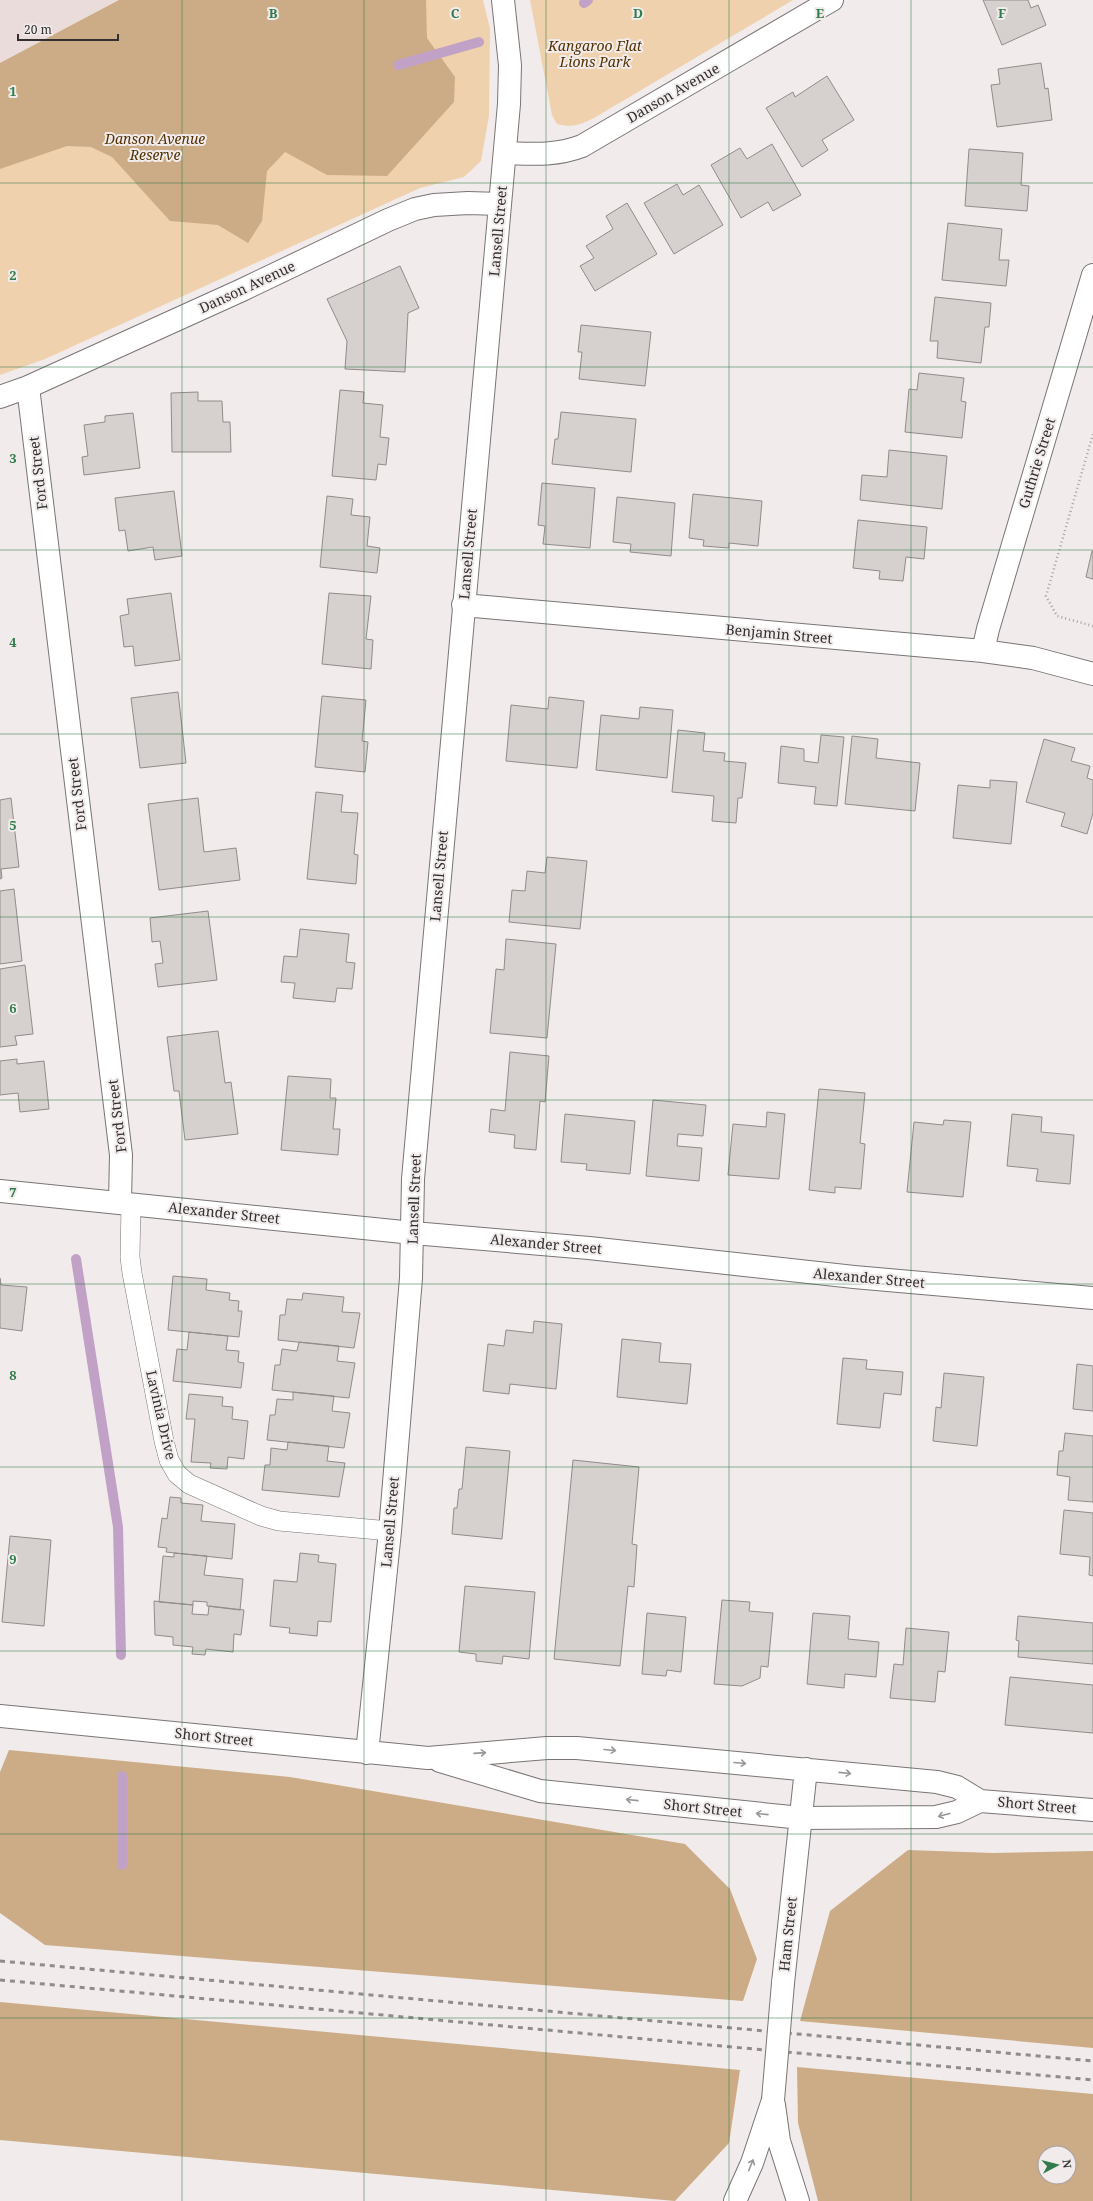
<svg xmlns="http://www.w3.org/2000/svg" width="1093" height="2201" font-family="'Noto Serif',serif">
	<style>
		.built { fill: #ebdcdc }
		.green { fill: #f0d1ad }
		.forest { fill: #ccac86; fill-rule: evenodd }
		.lines { fill: none; stroke-linecap: round; stroke-linejoin: round }
		.stream { stroke: #c2a1c6; stroke-width: 10 }
		.building { fill: #d6d1cf; stroke: #918c8a }
		.service-casing { stroke: #7a7475; stroke-width: 20 }
		.minor-casing { stroke: #7a7475; stroke-width: 24 }
		.path { stroke: #a6a2a2; stroke-width: 2.5; stroke-dasharray: 1 3; stroke-linecap: butt }
		.service { stroke: #fff; stroke-width: 19 }
		.minor { stroke: #fff; stroke-width: 22 }
		.rail { stroke: #908c8c; stroke-width: 3; stroke-dasharray: 5 5; stroke-linecap: butt }
		.minor-bridge-casing { stroke: #7a7475; stroke-width: 24; stroke-linecap: butt }
		.minor-bridge { stroke: #fff; stroke-width: 22 }
		.oneway { stroke: #989797 }
		.grid { fill: none; stroke: #317c4b; stroke-width: 1; stroke-opacity: 0.55 }
		.labels { text-anchor: middle; stroke-width: 4; stroke-linejoin: round; paint-order: stroke }
		.park-label { font-size: 14px; font-style: italic; fill: #513100; stroke: #f1ebeb }
		.street-label { font-size: 14px; fill: #312f2f; stroke: #f1ebeb }
		.grid-label { font-size: 13px; text-anchor: middle; font-weight: bold; fill: #317c4b; stroke: #f1ebeb; stroke-width: 4; stroke-linejoin: round; paint-order: stroke }
	</style>
	<rect width="100%" height="100%" fill="#f1ebeb"/>
	<path class="built" d="M0,0H119L0,63Z"/>
	<path class="green" d="M119,0H483L490,29L489,116L481,161L464,177L420,188L45,359L0,375V63Z
		M530,0H793L594,118C580,125 572,128 557,124L552,115Z"/>
	<path class="forest" d="M119,0H426L427,38L455,77L454,102L387,176L327,175L285,152L267,171L262,221L248,243L218,225L170,221L112,157L91,147L67,146L0,169V63Z
		M9,1750L290,1777L685,1844L730,1889L757,1959L743,2001L45,1945L0,1913V1772Z
		M908,1850L993,1853L1093,1851V2048L800,2021L830,1911Z
		M0,2002L740,2070L729,2143L675,2201L0,2140Z
		M797,2067L1093,2094V2201H818L798,2123ZM1045,2153H1069V2177H1045Z"/>
	<g class="lines">
		<path class="stream" d="M584,3L588,0
			M398,65L479,42
			M76,1259L118,1527L121,1655
			M122,1776V1865"/>
	</g>
	<path class="building" d="M983,0H1028L1031,8L1038,5L1046,25L1002,45Z
		M1041,63L1045,89L1048,88L1052,120L997,127L991,85L1000,84L998,69Z
		M827,76L854,120L822,140L828,150L802,167L766,108L793,92L795,97Z
		M772,144L801,195L773,211L768,202L741,218L711,165L740,148L747,159Z
		M969,149L1023,153L1021,185L1029,186L1027,211L965,206Z
		M677,184L683,195L699,185L723,225L674,254L644,203Z
		M627,203L657,254L595,291L580,266L594,258L586,246L613,229L606,216Z
		M948,223L1002,229L999,260H1009L1006,286L942,280Z
		M400,266L419,308L408,313L405,372L345,369L347,341L327,299Z
		M935,297L991,303L989,327H985L981,363L937,358L938,341H930Z
		M581,325L651,332L645,386L579,379L582,352H578Z
		M919,373L964,378L961,401L966,402L962,438L905,432L909,389L917,390Z
		M340,390L364,392L363,403L383,405L380,437L389,438L386,465L378,464L376,480L332,476Z
		M198,392V401H222L223,422H230L231,452H172L171,393Z
		M561,412L636,419L631,472L552,464L555,439H558Z
		M133,413L140,468L84,475L82,457L88,456L84,425L105,422V416Z
		M889,450L947,456L942,509L860,500L862,475L887,477Z
		M542,483L595,488L590,548L543,544L545,526L538,525Z
		M174,491L182,556L155,560L153,547L128,551L125,530L119,531L115,498Z
		M693,494L762,501L758,546L729,543V548L703,546L704,540L689,538Z
		M327,496L353,499L351,515L370,517L367,546L380,548L377,573L320,567Z
		M617,497L675,503L671,556L630,552L631,544L613,542Z
		M858,520L927,527L924,559L906,557L903,581L879,579L880,571L853,568Z
		M1092,551H1093V579L1086,577Z
		M171,593L180,660L135,666L133,646L124,647L120,616L129,614L127,599Z
		M329,593L371,596L366,639L373,640L371,669L322,664Z
		M178,692L186,763L140,768L131,698Z
		M322,696L366,700L362,741L368,742L365,772L315,767Z
		M549,697L584,701L577,768L506,761L511,705L548,709Z
		M640,707L673,710L667,778L596,770L601,715L639,719Z
		M678,730L705,733L703,751L725,753L724,761L746,763L742,798H738L736,823L712,821L714,796L672,792Z
		M821,735L844,737L837,806L814,804L816,787L778,783L781,746L804,749V761L818,763Z
		M852,736L878,739L876,758L920,763L915,811L845,804Z
		M1044,739L1075,748L1071,761L1090,766L1087,778L1093,780V813L1087,834L1061,826L1065,813L1026,802Z
		M990,780L1017,782L1011,844L953,838L958,785L990,788Z
		M316,792L343,795L341,812L358,813L354,854L358,855L356,884L307,879Z
		M11,798L19,867L1,869L2,878L0,879V800Z
		M198,798L204,852L236,848L240,880L159,890L148,804Z
		M547,857L587,861L580,929L509,922L512,890L525,891L527,871L545,873Z
		M14,889L22,961L0,964V891Z
		M208,911L217,980L158,987L155,964L163,963L160,941L152,942L150,918Z
		M300,929L349,934L346,962L355,963L352,989L337,988L335,1002L293,998L295,983L281,982L284,956L297,957Z
		M506,939L556,944L547,1038L490,1033L496,969L504,970Z
		M25,965L33,1034L15,1036L17,1045L0,1047V969Z
		M218,1031L225,1083L231,1082L238,1134L185,1140L179,1091H174L167,1037Z
		M510,1052L549,1056L545,1102L540,1101L536,1150L514,1148L515,1135L489,1132L491,1109L505,1111Z
		M17,1059V1064L44,1061L49,1109L20,1112L18,1093L0,1095V1061Z
		M288,1076L331,1079L330,1098H336L333,1129H340L338,1155L281,1150Z
		M819,1089L865,1093L860,1143L865,1144L861,1189L835,1187V1193L809,1190Z
		M653,1100L706,1105L703,1136L678,1134L677,1146L702,1148L699,1181L646,1176Z
		M767,1112L785,1114L779,1179L728,1175L733,1124L766,1127Z
		M565,1114L635,1121L630,1174L586,1170L587,1164L561,1162Z
		M1012,1114L1042,1117L1041,1132L1074,1135L1070,1184L1036,1181L1038,1169L1007,1166Z
		M944,1120L971,1122L963,1197L907,1192L914,1122L943,1125Z
		M173,1276L207,1279L206,1290L230,1293L229,1300L239,1301L238,1311H242L239,1337L168,1330Z
		M0,1278L1,1285L27,1287L22,1331L0,1328Z
		M303,1293L344,1297L342,1312L360,1313L354,1348L278,1340L280,1315H285L287,1299L302,1300Z
		M534,1321L562,1324L556,1389L510,1384L509,1394L483,1391L488,1344L504,1346L506,1330L533,1333Z
		M189,1332L228,1336L226,1350L239,1351L238,1362L244,1363L241,1388L173,1381L177,1349L187,1350Z
		M622,1339L661,1343L659,1362L691,1364L687,1404L617,1397Z
		M299,1342L339,1346L337,1361L355,1363L349,1398L272,1390L275,1365H280L282,1349L297,1351Z
		M843,1358L867,1360L866,1369L903,1372L901,1395L884,1393L880,1428L837,1424Z
		M1077,1364L1093,1366V1411L1073,1409Z
		M944,1373L984,1377L977,1446L933,1441L936,1407L941,1408Z
		M293,1392L334,1396L332,1411L350,1413L344,1448L267,1440L270,1415H275L277,1399L293,1400Z
		M189,1394L223,1397L222,1406L233,1407L232,1419L248,1421L244,1459L228,1457L227,1469L210,1468L211,1463L191,1462L195,1419H186Z
		M1065,1433L1093,1436V1502L1068,1500L1070,1477L1057,1475L1059,1451H1063Z
		M288,1442L329,1446L327,1461L345,1463L339,1497L262,1490L265,1465H270L271,1448L287,1450Z
		M466,1447L510,1451L502,1539L452,1534L454,1508H457L459,1489H462Z
		M573,1460L639,1467L632,1544L637,1545L634,1587L628,1586L620,1666L554,1659Z
		M170,1497L181,1498V1503L203,1505L201,1521L235,1524L232,1559L166,1552L167,1548L158,1547L162,1518L167,1519Z
		M1064,1510L1093,1513V1576L1089,1575L1090,1557L1060,1554Z
		M10,1536L51,1540L44,1626L2,1622Z
		M174,1553L207,1556L204,1575L243,1579L240,1610L207,1606V1602L193,1601V1605L159,1602L163,1556L174,1557Z
		M300,1553L319,1555L318,1562L336,1564L331,1622L318,1621L317,1636L289,1633L290,1628L270,1626L274,1580L297,1582Z
		M465,1586L535,1592L529,1659L503,1656L502,1664L476,1661V1654L459,1652Z
		M722,1600L750,1602L749,1611L773,1613L768,1667L761,1666L760,1678L742,1686L714,1684Z
		M154,1601L193,1605L192,1614L208,1615L209,1606L244,1610L241,1635L234,1634L233,1652L206,1649L205,1655L192,1654L193,1647L173,1645V1637L155,1635Z
		M647,1613L686,1617L681,1672L667,1670L666,1676L642,1674Z
		M813,1613L850,1616L848,1639L879,1642L876,1677L845,1674L844,1688L807,1684Z
		M1018,1616L1093,1623V1664L1018,1657L1019,1641L1016,1640Z
		M906,1628L949,1632L945,1672L938,1671L935,1702L890,1698L894,1664L903,1665Z
		M1010,1677L1093,1685V1733L1005,1725Z"/>
	<g class="lines">
		<g class="service-casing">
			<path id="service" d="M131,1204L130,1257L132,1273L164,1441L169,1460L177,1474L189,1484L261,1516L279,1521L390,1531"/>
		</g>
		<g class="minor-casing">
			<path id="minor" d="M505,153C532,154 556,156 582,146L832,0
				M28,387L121,1155L120,1202
				M0,397L28,387L242,290L388,220L415,209L434,205L468,203L500,204
				M463,605L983,651L1033,658L1093,674
				M983,651L988,629L1093,275
				M0,1191L413,1233L589,1248L854,1277L1093,1298
				M0,1716L428,1758L547,1748H577L937,1782L957,1787L980,1801L1093,1810
				M367,1753L390,1531L411,1278L413,1179L509,104L510,65L503,0
				M440,1761L540,1791L801,1818L936,1817L957,1812L980,1801
				M783,1983L806,1769
				M774,2105L779,2141L798,2201
				M735,2201L752,2163L773,2100"/>
		</g>
		<path class="path" d="M1093,434L1046,596L1057,616L1093,626"/>
		<use href="#service" class="service"/>
		<use href="#minor" class="minor"/>
		<path class="rail" d="M0,1961L1093,2061
			M0,1980L1093,2080"/>
		<g class="minor-bridge-casing">
			<path id="minor-bridge" d="M773,2100L783,1983"/>
		</g>
		<use href="#minor-bridge" class="minor-bridge"/>
	</g>
	<defs><path id="oneway-shaft" d="M-6 0H5M1.5-3L5.5 0L1.5 3" fill="none" stroke-width="1.6" stroke-linecap="round" stroke-linejoin="round"/></defs>
	<g class="oneway">
		<use href="#oneway-shaft" transform="translate(610 1750) rotate(5)"/>
		<use href="#oneway-shaft" transform="translate(480 1753) rotate(-4)"/>
		<use href="#oneway-shaft" transform="translate(740 1763) rotate(5)"/>
		<use href="#oneway-shaft" transform="translate(845 1773) rotate(6)"/>
		<use href="#oneway-shaft" transform="translate(632 1800) rotate(-174)"/>
		<use href="#oneway-shaft" transform="translate(762 1814) rotate(-174)"/>
		<use href="#oneway-shaft" transform="translate(944 1815) rotate(165)"/>
		<use href="#oneway-shaft" transform="translate(751 2165) rotate(-68)"/>
	</g>
	<path class="grid" d="M182,0V2201M364,0V2201M546,0V2201M729,0V2201M911,0V2201M0,183H1093M0,367H1093M0,550H1093M0,734H1093M0,917H1093M0,1100H1093M0,1284H1093M0,1467H1093M0,1651H1093M0,1834H1093M0,2018H1093"/>
	<g class="labels">
		<g class="park-label">
			<text x="595" y="51">Kangaroo Flat<tspan x="595" dy="16">Lions Park</tspan></text>
			<text x="155" y="144">Danson Avenue<tspan x="155" dy="16">Reserve</tspan></text>
		</g>
		<g class="street-label">
			<text transform="translate(673 93) rotate(-30)" y="5">Danson Avenue</text>
			<text transform="translate(498 231) rotate(-85)" y="5">Lansell Street</text>
			<text transform="translate(247 287) rotate(-25)" y="5">Danson Avenue</text>
			<text transform="translate(1037 463) rotate(-73)" y="5">Guthrie Street</text>
			<text transform="translate(38 473) rotate(-97)" y="5">Ford Street</text>
			<text transform="translate(468 554) rotate(-85)" y="5">Lansell Street</text>
			<text transform="translate(779 634) rotate(5)" y="5">Benjamin Street</text>
			<text transform="translate(77 794) rotate(-97)" y="5">Ford Street</text>
			<text transform="translate(439 876) rotate(-85)" y="5">Lansell Street</text>
			<text transform="translate(117 1116) rotate(-97)" y="5">Ford Street</text>
			<text transform="translate(414 1199) rotate(-88)" y="5">Lansell Street</text>
			<text transform="translate(224 1213) rotate(6)" y="5">Alexander Street</text>
			<text transform="translate(546 1244) rotate(5)" y="5">Alexander Street</text>
			<text transform="translate(869 1278) rotate(5)" y="5">Alexander Street</text>
			<text transform="translate(161 1415) rotate(77)" y="5">Lavinia Drive</text>
			<text transform="translate(390 1522) rotate(-85)" y="5">Lansell Street</text>
			<text transform="translate(214 1737) rotate(6)" y="5">Short Street</text>
			<text transform="translate(1037 1805) rotate(5)" y="5">Short Street</text>
			<text transform="translate(703 1808) rotate(6)" y="5">Short Street</text>
			<text transform="translate(788 1934) rotate(-84)" y="5">Ham Street</text>
		</g>
	</g>
	<g class="grid-label">
		<text x="273" y="18">B</text>
		<text x="455" y="18">C</text>
		<text x="638" y="18">D</text>
		<text x="820" y="18">E</text>
		<text x="1002" y="18">F</text>
		<text x="13" y="96">1</text>
		<text x="13" y="280">2</text>
		<text x="13" y="463">3</text>
		<text x="13" y="647">4</text>
		<text x="13" y="830">5</text>
		<text x="13" y="1013">6</text>
		<text x="13" y="1197">7</text>
		<text x="13" y="1380">8</text>
		<text x="13" y="1564">9</text>
	</g>
	<g transform="translate(1057 2165) rotate(83)"><circle r="19" fill="#f1ebeb" stroke="#a4a0a0"/>
	<path d="M0-3L7 15L0 10L-7 15Z" fill="#317c4b"/>
	<text y="-6" font-size="11" font-weight="bold" text-anchor="middle" fill="#312f2f">N</text>
	</g>
	<path d="M18 34v6h100v-6" fill="none" stroke="#312f2f" stroke-width="2"/>
	<text x="24" y="34" font-size="12" fill="#312f2f" stroke="#f1ebeb" stroke-width="3" paint-order="stroke">20 m</text>
</svg>
